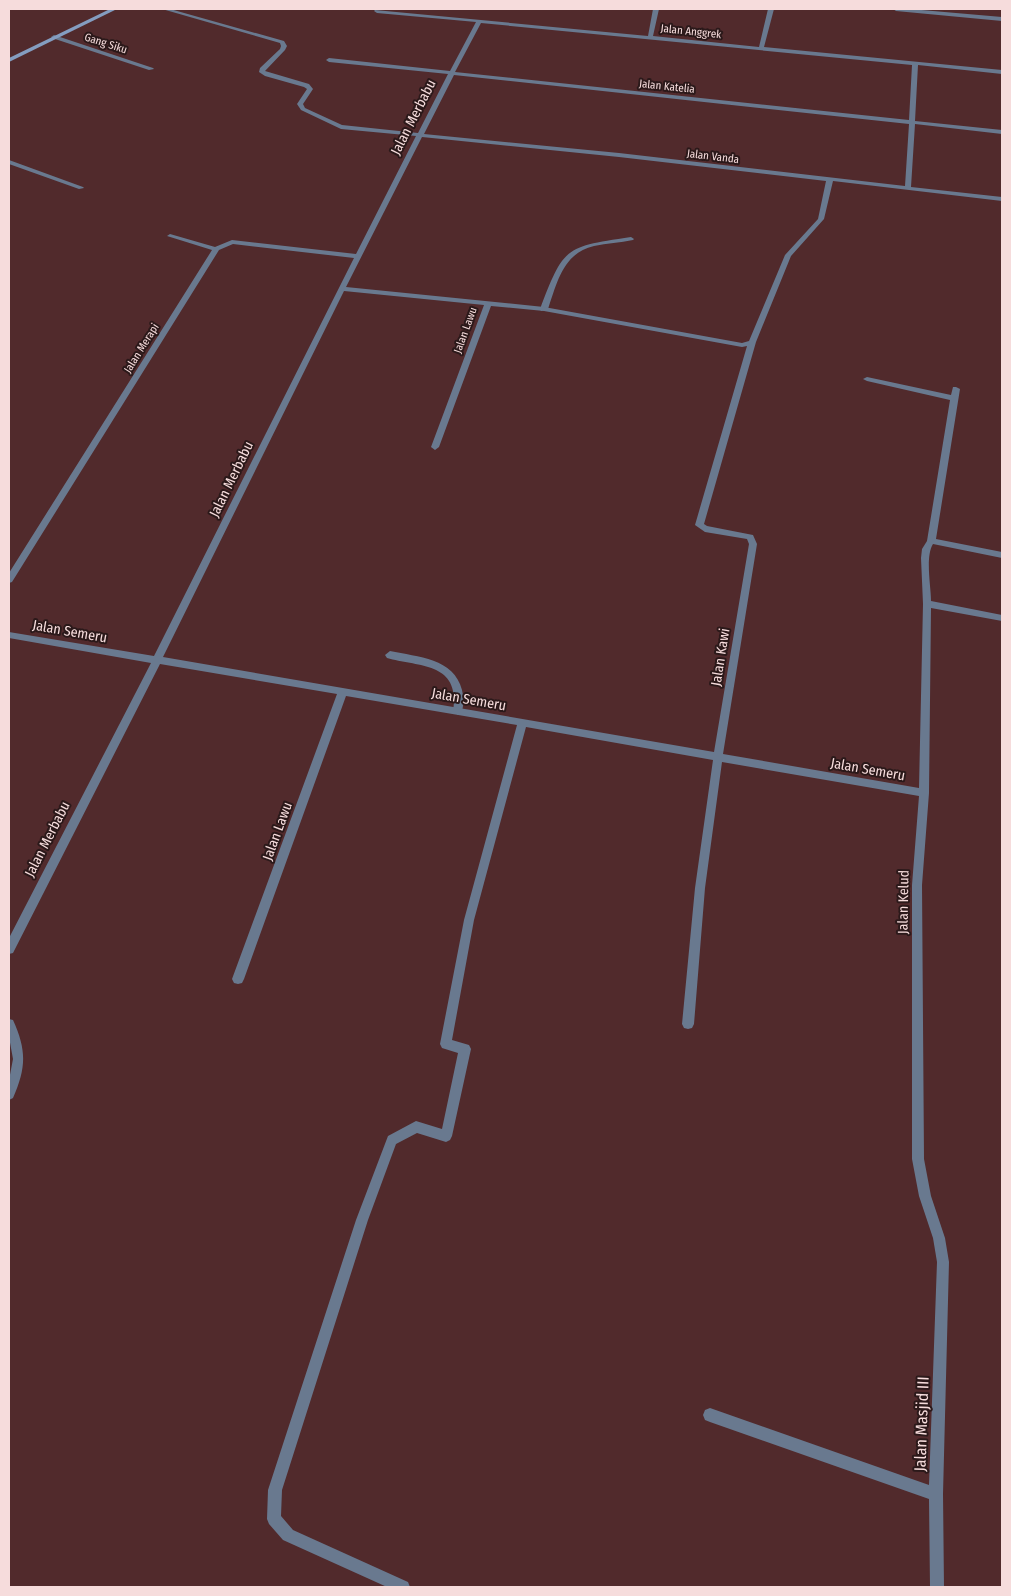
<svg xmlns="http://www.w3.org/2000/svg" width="1011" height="1596" font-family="'Fira Sans Condensed',sans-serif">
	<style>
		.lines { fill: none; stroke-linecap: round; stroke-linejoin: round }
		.lane { fill: #69798f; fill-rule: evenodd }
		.street { fill: #69798f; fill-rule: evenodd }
		.secondary { fill: #849dc0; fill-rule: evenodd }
		.labels { text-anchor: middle; stroke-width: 4; stroke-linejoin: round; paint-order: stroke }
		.far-street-label { font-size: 11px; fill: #f6dcdc; stroke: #2b191a }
		.street-label { font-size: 14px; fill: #f6dcdc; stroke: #2b191a }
		.near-street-label { font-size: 16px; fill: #f6dcdc; stroke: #2b191a }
	</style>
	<rect width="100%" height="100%" fill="#512a2c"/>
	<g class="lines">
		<path class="lane" d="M631,237L634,239L633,240C620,243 607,243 594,246C563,253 557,283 548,309L541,311L540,309C564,246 565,247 631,237Z
			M390,651C418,657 454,658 462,690C464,698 464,706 461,714L458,715L453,711C461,662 419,667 387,658L385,655Z"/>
		<path class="street" d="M162,9H170L284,41L287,46L285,50L265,71L309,84L313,89L303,104L305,108L342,125L418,133L448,74L329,62L326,60L329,58L450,71L476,22L377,13L374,11L375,10L648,36L653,9H659L653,36L759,47L768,9H774L764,47L1002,70V74L918,65L915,121L1002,130V134L915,124L911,187L1002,197V201L833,181L824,219L791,256L756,342L704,524L707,526L753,535L757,544L723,754L919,788L923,604L921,558L922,549L927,541L950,400L867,381L863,379L867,377L951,395L953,387H956L960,389L936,539L1002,552V558L933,544C925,557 931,586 931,601L1002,615V621L931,608L929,793L922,885L924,1159L931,1196L945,1238L949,1262L943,1494L944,1587H930L929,1499L710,1422L705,1420L703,1415L705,1410L710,1408L929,1485L937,1262L933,1238L919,1196L912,1159V885L919,796L722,762L705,888L694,1024L692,1028L688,1029L684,1028L682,1024L695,888L713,760L526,727L474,920L452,1040L469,1045L471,1049L452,1136L450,1140L446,1142L417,1133L396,1144L368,1220L282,1490L281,1516L293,1530L408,1582L410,1587H387L283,1540L269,1524L267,1519L268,1490L356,1220L388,1136L416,1121L442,1129L458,1053L442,1048L440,1044L464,920L517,725L346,696L244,979L242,983L238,984L234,983L232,979L337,694L160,664L13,953L9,954V938L151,663L9,638V632L154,656L354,258L233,244L219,250L12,582L9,583V573L212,250L167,236L170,234L215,247L232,240L356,254L416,136L341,129L301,110L297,104L307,89L304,87L265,76L259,72L260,68L280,49L281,46L280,43ZM481,23L912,65L909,120L455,72ZM454,75L909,124L905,186L619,153L424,134ZM422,137L619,157L826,181L818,219L785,255L749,341L742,343L544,307L346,287ZM344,291L484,305L431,447L435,450L439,447L491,306L544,311L742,347L747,346L695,525L705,532L747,539L749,544L714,752L163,657Z
			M893,9H910L1002,17V21L896,11Z
			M54,35L153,68L154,69L149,70L52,38L51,37Z
			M9,160L83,187L84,188L79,189L9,164Z
			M9,1019L13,1020C27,1051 26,1068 13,1098L9,1100V1080L13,1059L9,1037Z"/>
		<path class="secondary" d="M110,9H117L9,62V58Z"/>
	</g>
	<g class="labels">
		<g class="far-street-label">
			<text transform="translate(691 31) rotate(6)" y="4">Jalan Anggrek</text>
			<text transform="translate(106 43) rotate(18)" y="4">Gang Siku</text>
			<text transform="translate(667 86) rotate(6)" y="4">Jalan Katelia</text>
			<text transform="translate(713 156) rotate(7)" y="4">Jalan Vanda</text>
			<text transform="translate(465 330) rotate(-70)" y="4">Jalan Lawu</text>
			<text transform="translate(141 348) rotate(-58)" y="4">Jalan Merapi</text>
		</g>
		<g class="street-label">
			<text transform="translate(413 117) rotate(-63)" y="5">Jalan Merbabu</text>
			<text transform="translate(231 479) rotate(-64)" y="5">Jalan Merbabu</text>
			<text transform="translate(70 631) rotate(10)" y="5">Jalan Semeru</text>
			<text transform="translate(720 657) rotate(-81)" y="5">Jalan Kawi</text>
			<text transform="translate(469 699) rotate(10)" y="5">Jalan Semeru</text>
			<text transform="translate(868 769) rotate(10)" y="5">Jalan Semeru</text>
			<text transform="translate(277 831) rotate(-70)" y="5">Jalan Lawu</text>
			<text transform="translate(47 839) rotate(-63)" y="5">Jalan Merbabu</text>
			<text transform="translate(903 902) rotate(-89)" y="5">Jalan Kelud</text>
		</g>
		<g class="near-street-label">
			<text transform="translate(921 1424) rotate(-88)" y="6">Jalan Masjid III</text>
		</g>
	</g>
	<rect width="1011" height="1596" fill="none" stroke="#f6dcdc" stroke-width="20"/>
</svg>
